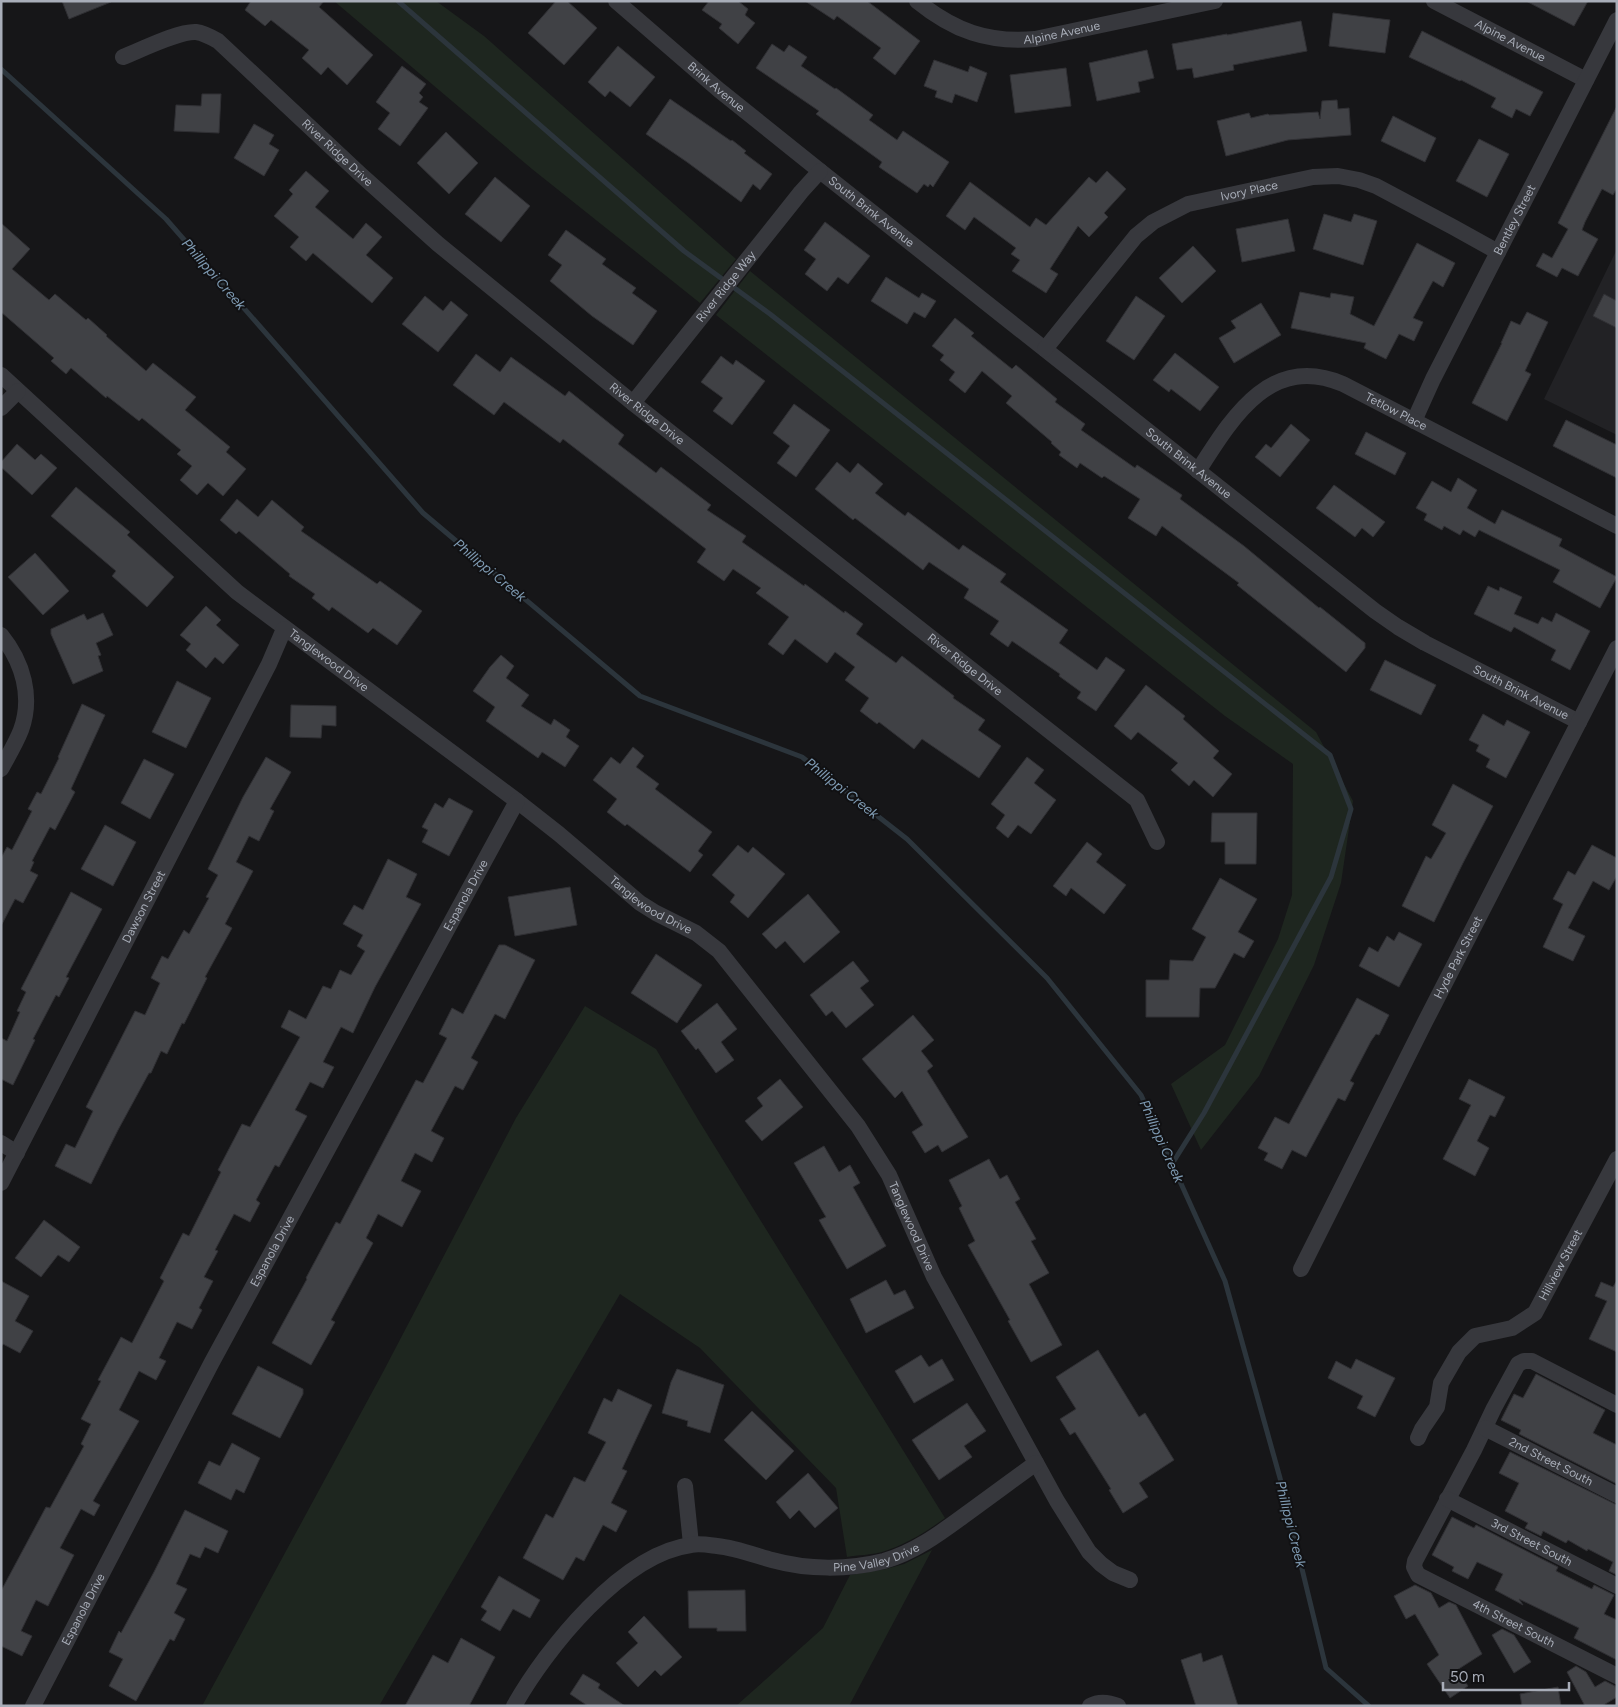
<svg xmlns="http://www.w3.org/2000/svg" width="1618" height="1707" font-family="Figtree,sans-serif">
	<style>
		.built { fill: #222225 }
		.green { fill: #1e261f }
		.lines { fill: none; stroke-linecap: round; stroke-linejoin: round }
		.stream { stroke: #2c353c; stroke-width: 5 }
		.building { fill: #404145; stroke: #303034 }
		.minor { stroke: #37383d; stroke-width: 16 }
		.labels { text-anchor: middle; stroke-width: 4; stroke-linejoin: round; paint-order: stroke }
		.street-label { font-size: 12px; fill: #a8adb8; stroke: #111113 }
		.water-label { font-size: 14px; font-style: italic; fill: #7f9bb3; stroke: #111113 }
	</style>
	<rect width="100%" height="100%" fill="#161618"/>
	<path class="built" d="M1617,249V435L1544,399Z"/>
	<path class="green" d="M334,1H436L484,36L736,259L700,303L532,169Z
		M750,271L1316,732L1353,801L1341,883L1314,965L1259,1076L1201,1150L1171,1084L1225,1045L1278,939L1292,895L1293,764L1225,716L716,315Z
		M585,1006L656,1049L699,1121L945,1518C926,1532 905,1545 882,1552C871,1555 858,1555 847,1557L836,1488L700,1348L620,1294L379,1706H202L382,1374L516,1118Z
		M932,1550L849,1706H736L823,1628L850,1575L886,1569L904,1564Z"/>
	<g class="lines">
		<path class="stream" d="M398,1L684,251L770,314L1330,755L1351,809L1331,877L1204,1113L1172,1164
			M1,69L166,219L423,513L640,696L802,757L907,839L1047,978L1141,1095L1225,1281L1280,1478L1326,1668L1369,1706"/>
	</g>
	<path class="building" d="M62,1H111V2L69,19Z
		M251,1H324L319,7L373,55L347,85L328,67L321,75L302,58L309,50L271,20L265,26L245,10Z
		M556,1H567L597,28L564,65L528,33Z
		M709,1H738L748,9L745,15L755,23L738,44L719,28L722,24L702,10Z
		M805,1H867L920,41L895,75L873,58L881,48L837,16L834,20Z
		M1526,1H1588L1574,26Z
		M1333,13L1390,20L1385,53L1329,46Z
		M1301,21L1307,51L1233,65L1234,70L1194,78L1192,68L1177,70L1172,44L1227,34V35Z
		M1422,31L1543,92L1530,116L1516,109L1512,118L1491,107L1496,98L1461,80L1460,81L1409,57Z
		M772,44L784,52L789,45L807,57L801,66L835,89L836,88L873,115L869,120L897,140L903,131L949,162L933,187L930,184L928,187L924,184L917,193L879,167L882,162L816,114L819,111L756,68Z
		M618,46L655,77L630,107L610,91L605,97L588,82Z
		M1147,50L1154,78L1138,82L1140,92L1097,101L1089,63Z
		M934,60L968,72L970,66L987,73L977,102L955,94L952,103L935,97L937,91L924,86Z
		M402,66L426,84L419,93L423,97L419,102L428,108L400,146L378,129L390,113L376,102Z
		M1066,68L1071,106L1015,113L1010,75Z
		M202,94H221L219,133L174,131L176,105L201,106Z
		M670,99L731,141L732,140L746,151L744,153L772,174L760,190L753,184L741,202L687,162L646,134Z
		M1337,100L1338,109L1349,108L1351,135L1288,140L1226,156L1217,121L1249,113L1251,118L1268,114L1269,115L1318,112L1320,119L1322,101Z
		M1617,106V188L1613,195L1602,189L1585,222L1582,230L1598,239L1578,276L1562,268L1557,277L1536,266L1543,253L1552,258L1568,229L1558,223Z
		M1393,116L1436,138L1425,162L1381,141Z
		M254,124L274,135L269,144L279,150L264,176L234,158Z
		M446,132L478,163L449,194L417,163Z
		M1479,139L1509,154L1487,197L1456,181Z
		M306,171L329,191L315,207L353,239L366,223L382,237L366,255L393,278L372,303L313,253L306,261L290,247L299,237L274,216L293,194L289,190Z
		M1107,171L1126,189L1104,213L1108,217L1089,237L1078,226L1050,269L1058,274L1046,293L1012,271L1020,260L1011,254L1016,248L974,217L965,230L946,216L970,182L1030,227L1036,218L1046,225L1089,177L1096,183Z
		M495,177L530,206L501,242L465,214Z
		M1324,214L1351,222L1354,214L1377,221L1363,265L1313,249Z
		M1288,219L1295,251L1242,262L1236,229Z
		M825,222L870,256L848,284L838,277L827,291L805,274L816,259L804,250Z
		M1,223L30,249L12,269L49,300L55,294L86,320L88,318L107,335L106,336L146,371L153,363L196,397L185,410L230,447L226,452L246,469L223,496L208,483L197,495L180,480L192,466L177,454L181,450L142,418L139,421L107,396L106,398L71,368L66,374L51,361L54,358L1,312Z
		M566,230L606,259L602,264L636,288L632,293L657,311L633,345L592,316L550,281L562,265L548,255Z
		M1417,243L1455,263L1443,287L1433,281L1413,318L1423,322L1414,341L1399,334L1386,359L1364,348L1366,343L1291,328L1300,292L1330,298L1331,293L1354,297L1350,314L1374,326Z
		M1193,246L1216,271L1182,303L1159,278Z
		M886,277L919,298L922,293L936,301L925,318L914,312L907,324L871,301Z
		M1604,294L1617,301V328L1593,316Z
		M425,296L443,311L451,301L468,315L438,352L402,324Z
		M1136,296L1165,316L1134,360L1106,341Z
		M1261,303L1281,335L1234,363L1219,338L1236,328L1231,321Z
		M1527,312L1548,322L1525,371L1531,374L1507,421L1472,403L1502,343H1501L1511,321L1520,325Z
		M955,318L974,333L971,336L1012,369L1016,365L1057,399L1055,402L1085,424L1081,430L1135,468L1137,465L1182,495L1180,499L1244,546L1319,608L1320,607L1365,643V648L1346,672L1237,585L1239,583L1162,526L1156,536L1128,518L1140,499L1104,476L1102,478L1080,463L1077,468L1059,455L1061,452L1051,443L1052,442L1006,403L1012,396L982,371L965,393L949,380L955,372L940,360L944,355L932,346Z
		M1175,353L1219,387L1200,411L1171,389L1169,392L1153,380Z
		M476,354L500,372L511,357L565,396L569,391L624,435L618,444L656,473L661,467L711,505L707,510L746,536L742,542L804,586L805,584L844,613L845,611L863,624L856,634L896,663L902,656L954,696L953,698L985,720L978,730L1001,746L979,778L922,739L914,749L879,722L877,724L860,711L869,698L845,680L855,667L835,652L827,663L795,639L783,655L768,644L789,617L756,593L761,588L733,569L724,581L697,562L706,549L563,439L560,443L504,402L494,415L453,385Z
		M721,356L733,365L736,360L765,381L732,425L713,411L723,398L701,382Z
		M794,404L830,430L796,477L777,463L790,446L773,433Z
		M1566,420L1617,445V478L1553,446Z
		M1291,424L1310,440L1280,477L1255,457L1266,444L1271,448Z
		M1366,432L1406,453L1395,475L1355,454Z
		M17,444L35,460L41,454L57,468L32,495L1,467V462Z
		M837,462L850,473L858,463L883,484L875,493L905,516L908,512L959,550L963,545L1006,574L1000,582L1068,630L1059,643L1097,670L1106,657L1125,670L1096,711L1077,698L1081,692L1059,676L1060,674L1012,641L1008,647L990,634L999,621L964,598L969,589L929,562L923,570L855,518L853,520L815,489Z
		M1458,478L1477,490L1467,508L1495,524L1502,510L1562,539L1559,546L1617,577L1600,608L1553,582L1560,570L1479,530L1475,537L1463,530L1460,535L1444,526L1442,530L1424,520L1427,514L1416,508L1432,481L1451,492Z
		M1334,485L1385,522L1373,537L1362,528L1355,537L1316,508Z
		M76,487L130,532L127,535L174,577L147,607L112,576L116,571L51,516Z
		M237,499L258,517L272,500L304,527L301,531L377,584L380,581L422,611L397,645L373,628L368,633L332,607L329,611L312,598L315,594L289,576L290,574L239,531L236,534L220,520Z
		M35,553L69,591L43,615L8,577Z
		M1488,586L1499,591L1500,587L1522,597L1514,614L1538,624L1542,617L1552,622L1556,613L1590,631L1570,670L1551,660L1556,650L1514,627L1511,632L1474,614Z
		M206,606L221,620L216,625L239,645L223,664L215,657L206,668L186,650L191,644L180,635Z
		M103,613L113,635L96,643L101,655L98,656L103,671L73,684L51,634V629L84,614L87,620Z
		M501,655L514,666L506,678L529,695L521,706L551,725L554,719L570,730L566,737L579,746L565,767L542,752L538,758L486,721L495,707L473,691L490,667Z
		M1385,660L1436,685L1421,715L1370,690Z
		M177,681L211,698L186,748L152,732Z
		M1146,685L1185,716L1183,719L1219,751L1213,758L1232,774L1213,797L1194,780L1189,786L1171,770L1178,763L1138,732L1131,740L1114,726Z
		M82,704L105,715L71,789L75,792L55,830L50,827L32,861L34,862L30,871L38,875L23,903L15,899L1,926V858L7,847L12,850L32,811L28,809L37,792L41,794L59,758L58,757Z
		M291,705L336,706V726L322,725L321,738L290,737Z
		M1483,714L1504,726L1507,720L1530,732L1506,778L1486,767L1490,759L1476,751L1479,745L1469,740Z
		M633,747L644,756L636,767L659,784L655,789L712,832L698,851L703,855L690,872L627,824L625,826L607,812L617,799L593,780L611,757L620,764Z
		M266,757L291,772L270,809L274,811L259,841L249,836L236,862L253,871L225,924L232,928L205,977L207,978L184,1024L182,1023L167,1054L161,1051L151,1073H149L118,1130L91,1184L55,1166L66,1144L75,1148L93,1111L86,1107L135,1011L145,1015L160,983L151,978L162,956L168,959L184,930L189,934L209,898L206,897L218,875L208,869L243,797Z
		M1027,757L1044,770L1034,783L1056,800L1031,834L1018,825L1008,838L996,828L1005,815L991,804Z
		M144,759L174,774L150,819L121,803Z
		M1453,784L1493,806L1463,863L1434,922L1402,906L1426,856L1431,859L1446,833L1432,825Z
		M449,798L473,811L449,856L422,842L428,830L422,827L435,803L443,808Z
		M1212,813H1257L1256,864H1225V842H1211Z
		M105,825L136,842L113,886L81,869Z
		M1087,842L1102,854L1096,862L1126,885L1104,914L1071,888L1066,896L1053,886Z
		M738,845L748,853L753,847L785,874L748,918L730,902L735,895L712,875Z
		M1592,845L1617,858V876L1609,890L1593,881L1568,928L1585,936L1573,961L1543,947L1563,904L1553,899L1568,871L1575,875Z
		M388,859L417,874L406,897L421,904L375,987L353,1033L341,1027L323,1062L334,1067L323,1088L310,1082L295,1110L307,1116L279,1167L275,1165L256,1200L260,1203L250,1222L234,1214L215,1250L218,1251L204,1277L213,1281L199,1308L202,1310L192,1329L177,1322L159,1358L166,1361L156,1380L139,1371L119,1410L139,1421L93,1501L100,1505L94,1516L81,1509L60,1548L74,1555L48,1606L36,1600L21,1631L32,1636L22,1656L1,1646V1591L46,1507L50,1508L84,1446L81,1444L91,1424L81,1419L101,1381L98,1380L121,1337L132,1343L164,1281L160,1278L183,1233L189,1236L221,1172L218,1170L242,1124L250,1127L300,1037L281,1027L289,1010L306,1019L323,986L331,989L340,970L351,975L365,951L357,946L363,935L343,924L354,905L363,910Z
		M1220,878L1257,899L1238,932L1254,941L1244,958L1234,953L1215,988H1200L1199,1017H1146V980H1169L1170,960L1193,961L1206,937L1192,929Z
		M570,887L577,925L515,936L508,897Z
		M71,892L102,909L66,977L69,978L59,997L56,995L33,1039L35,1040L13,1085L1,1079V1038L7,1041L20,1012L17,1011L26,992L21,989Z
		M808,894L840,932L804,963L785,941L776,949L762,934Z
		M1399,932L1422,944L1399,987L1359,966L1369,947L1378,952L1387,936L1394,941Z
		M499,945H505L535,960L505,1019L495,1014L471,1058L478,1062L463,1090L455,1086L431,1131L444,1138L432,1162L415,1153L401,1181L421,1191L402,1227L378,1214L366,1238L373,1243L331,1320L335,1322L311,1365L272,1343L307,1279L306,1278L336,1222L340,1224L416,1080L423,1083L447,1038L439,1034L452,1008L463,1014Z
		M656,954L702,985L677,1023L631,993Z
		M853,961L869,981L860,988L874,1005L846,1028L832,1011L826,1016L810,995Z
		M1357,998L1389,1015L1379,1035L1376,1034L1371,1041L1350,1081L1354,1083L1345,1101L1338,1098L1306,1157L1292,1150L1282,1169L1264,1160L1268,1153L1258,1148L1275,1117L1289,1124Z
		M717,1003L737,1029L721,1042L734,1060L716,1073L698,1048L696,1050L681,1031Z
		M913,1015L934,1040L921,1051L933,1066L927,1071L968,1137L942,1152L938,1145L925,1153L912,1132L923,1125L902,1091L895,1098L862,1059Z
		M780,1079L803,1107L762,1141L745,1121L763,1106L757,1098Z
		M1469,1079L1505,1097L1495,1117L1490,1115L1477,1141L1489,1148L1475,1176L1443,1159L1471,1105L1459,1099Z
		M824,1146L839,1172L850,1165L860,1183L853,1187L886,1246L847,1269L819,1220L826,1217L794,1163Z
		M989,1159L1000,1179L1007,1175L1020,1199L1015,1202L1036,1239L1031,1241L1049,1273L1029,1284L1062,1345L1031,1362L1008,1321L1010,1320L968,1245L975,1241L959,1208L962,1206L949,1180Z
		M44,1220L80,1247L69,1262L58,1255L41,1277L15,1258Z
		M886,1280L894,1295L905,1290L914,1308L866,1333L850,1299Z
		M1617,1280V1352L1589,1339L1607,1301L1595,1296L1601,1282L1613,1287Z
		M1,1281L29,1296L15,1321L33,1331L20,1353L3,1344L1,1347Z
		M1098,1350L1139,1417L1145,1413L1174,1460L1139,1483L1148,1497L1123,1513L1109,1490L1111,1489L1075,1432L1070,1435L1060,1419L1076,1409L1056,1377Z
		M921,1355L929,1367L942,1359L954,1380L914,1403L895,1371Z
		M1356,1359L1395,1378L1375,1417L1357,1408L1363,1396L1328,1378L1336,1361L1351,1369Z
		M258,1366L303,1389V1394L280,1438L232,1414Z
		M677,1369L724,1385L710,1433L687,1426L688,1421L662,1413L671,1382Z
		M1536,1374L1605,1410L1593,1433L1617,1445V1484L1519,1434L1521,1430L1501,1420L1514,1394L1523,1398Z
		M618,1389L652,1405L622,1469L627,1471L611,1503L627,1511L616,1532L603,1525L584,1561L576,1557L563,1580L523,1558L546,1514L553,1518L574,1477L585,1482L606,1442L588,1433L604,1398L612,1402Z
		M967,1403L986,1431L964,1446L972,1457L939,1480L912,1440Z
		M752,1411L794,1451L766,1480L724,1440Z
		M232,1443L260,1458L244,1493L236,1489L231,1500L198,1483L209,1461L220,1466Z
		M1510,1452L1617,1505V1575L1609,1571L1613,1562L1588,1549L1587,1551L1568,1540L1566,1543L1543,1531L1541,1536L1525,1528L1528,1523L1505,1511L1519,1483L1499,1473Z
		M808,1473L838,1508L815,1528L799,1510L790,1519L776,1502Z
		M185,1510L228,1531L218,1553L205,1547L200,1558L190,1554L176,1584L187,1589L174,1613L185,1619L174,1641L170,1639L136,1701L109,1686L123,1659L109,1652L119,1631L121,1633L154,1572Z
		M1452,1517L1474,1528L1476,1525L1542,1559L1558,1567L1556,1571L1592,1589L1594,1585L1614,1595L1604,1614L1617,1620V1660L1574,1638L1579,1628L1519,1599L1523,1605L1495,1590L1503,1574L1477,1562L1468,1579L1452,1571L1454,1567L1432,1555Z
		M499,1576L540,1600L530,1618L513,1609L500,1631L481,1620L487,1611L481,1607Z
		M1415,1585L1431,1593L1439,1608L1449,1602L1456,1605L1482,1654L1457,1670L1468,1686L1450,1698L1427,1664L1439,1655L1415,1614L1406,1619L1394,1596Z
		M745,1590L746,1631H717V1628H689L688,1591Z
		M644,1616L682,1657L661,1676L655,1670L638,1687L616,1663L638,1643L628,1632Z
		M1502,1629L1514,1635L1531,1662L1514,1673L1492,1635Z
		M461,1638L495,1657L469,1706H405L433,1655L448,1663Z
		M1201,1653L1203,1662L1222,1655L1238,1706H1196L1181,1660Z
		M1576,1666L1586,1672L1595,1687L1605,1681L1615,1686L1617,1697L1602,1706H1585L1567,1672Z
		M583,1674L600,1684L598,1688L625,1706H588L570,1694Z
		M1558,1687L1561,1706H1522L1520,1694Z"/>
	<g class="lines">
		<g class="minor">
			<path id="s1" d="M616,1L719,90L820,171L1375,611L1398,627L1425,643L1579,722"/>
			<path id="s2" d="M917,1C954,31 988,43 1035,39L1215,1"/>
			<path id="s3" d="M1434,1L1586,80"/>
			<path id="s4" d="M123,57C141,50 178,31 196,32C204,33 211,37 218,41L360,174L438,244L633,403L1137,800L1157,842"/>
			<path id="s5" d="M1045,349L1136,236L1153,222L1188,204L1313,177L1338,176L1359,180L1376,186L1453,227L1498,252"/>
			<path id="s6" d="M1,375L237,592L517,801L559,834L640,903L656,913L696,933L719,951L858,1126L889,1175L934,1277L1057,1501L1089,1552L1101,1564L1113,1573L1130,1580"/>
			<path id="s7" d="M633,403L801,192L820,171"/>
			<path d="M1,408L18,391"/>
			<path id="s8" d="M1414,421L1433,379L1617,20"/>
			<path id="s9" d="M1198,471C1232,418 1270,353 1343,384L1617,526"/>
			<path d="M1,635C23,662 33,697 21,730C16,743 8,756 1,769"/>
			<path d="M1,1143L17,1153"/>
			<path id="s10" d="M1,1183L269,664L284,629"/>
			<path id="s11" d="M1301,1269L1426,1020L1617,648"/>
			<path id="s12" d="M1617,1405L1532,1361H1524L1518,1364L1494,1408L1474,1450L1415,1561L1414,1567L1418,1575L1617,1676"/>
			<path id="s13" d="M1485,1428L1617,1495"/>
			<path id="s14" d="M1418,1438L1422,1429L1437,1407L1441,1383L1459,1352L1475,1336L1512,1328L1535,1313L1617,1159"/>
			<path d="M685,1486L691,1544"/>
			<path id="s15" d="M1447,1499L1617,1586"/>
			<path id="s16" d="M33,1706L212,1362L517,801"/>
			<path id="s17" d="M514,1706C546,1649 622,1554 691,1545C699,1543 709,1545 717,1546C736,1548 754,1555 772,1560C808,1570 848,1570 884,1561C916,1552 943,1531 969,1512C991,1496 1014,1479 1036,1463"/>
			<path d="M1090,1706C1099,1701 1108,1702 1118,1706"/>
		</g>
	</g>
	<g class="labels">
		<g class="street-label">
			<text dy="4" stroke="none"><textPath href="#s2" startOffset="155">Alpine Avenue</textPath></text>
			<text dy="4" stroke="none"><textPath href="#s3" startOffset="86">Alpine Avenue</textPath></text>
			<text dy="4" stroke="none"><textPath href="#s1" startOffset="132">Brink Avenue</textPath></text>
			<text dy="4" stroke="none"><textPath href="#s4" startOffset="265">River Ridge Drive</textPath></text>
			<text dy="4" stroke="none"><textPath href="#s5" startOffset="269">Ivory Place</textPath></text>
			<text dy="4" stroke="none"><textPath href="#s1" startOffset="331">South Brink Avenue</textPath></text>
			<text dy="4" stroke="none"><textPath href="#s8" startOffset="225">Bentley Street</textPath></text>
			<text dy="4" stroke="none"><textPath href="#s7" startOffset="149">River Ridge Way</textPath></text>
			<text dy="4" stroke="none"><textPath href="#s9" startOffset="248">Tetlow Place</textPath></text>
			<text dy="4" stroke="none"><textPath href="#s4" startOffset="670">River Ridge Drive</textPath></text>
			<text dy="4" stroke="none"><textPath href="#s1" startOffset="736">South Brink Avenue</textPath></text>
			<text dy="4" stroke="none"><textPath href="#s6" startOffset="435">Tanglewood Drive</textPath></text>
			<text dy="4" stroke="none"><textPath href="#s4" startOffset="1075">River Ridge Drive</textPath></text>
			<text dy="4" stroke="none"><textPath href="#s1" startOffset="1141">South Brink Avenue</textPath></text>
			<text dy="4" stroke="none"><textPath href="#s16" startOffset="919">Espanola Drive</textPath></text>
			<text dy="4" stroke="none"><textPath href="#s6" startOffset="840">Tanglewood Drive</textPath></text>
			<text dy="4" stroke="none"><textPath href="#s10" startOffset="311">Dawson Street</textPath></text>
			<text dy="4" stroke="none"><textPath href="#s11" startOffset="349">Hyde Park Street</textPath></text>
			<text dy="4" stroke="none"><textPath href="#s6" startOffset="1260">Tanglewood Drive</textPath></text>
			<text dy="4" stroke="none"><textPath href="#s16" startOffset="514">Espanola Drive</textPath></text>
			<text dy="4" stroke="none"><textPath href="#s14" startOffset="239">Hillview Street</textPath></text>
			<text dy="4" stroke="none"><textPath href="#s13" startOffset="74">2nd Street South</textPath></text>
			<text dy="4" stroke="none"><textPath href="#s15" startOffset="95">3rd Street South</textPath></text>
			<text dy="4" stroke="none"><textPath href="#s17" startOffset="435">Pine Valley Drive</textPath></text>
			<text dy="4" stroke="none"><textPath href="#s16" startOffset="109">Espanola Drive</textPath></text>
			<text dy="4" stroke="none"><textPath href="#s12" startOffset="455">4th Street South</textPath></text>
		</g>
		<g class="water-label">
			<text transform="translate(214 274) rotate(49)" y="5">Phillippi Creek</text>
			<text transform="translate(490 570) rotate(40)" y="5">Phillippi Creek</text>
			<text transform="translate(842 788) rotate(38)" y="5">Phillippi Creek</text>
			<text transform="translate(1162 1141) rotate(66)" y="5">Phillippi Creek</text>
			<text transform="translate(1291 1524) rotate(76)" y="5">Phillippi Creek</text>
		</g>
	</g>
	<rect width="1618" height="1707" fill="none" stroke="#a8adb8" stroke-width="5"/>
	<path d="M1443 1682v8h126v-8" fill="none" stroke="#a8adb8" stroke-width="2.5"/>
	<text x="1450" y="1682" font-size="15" fill="#a8adb8" stroke="#111113" stroke-width="4" paint-order="stroke">50 m</text>
</svg>
